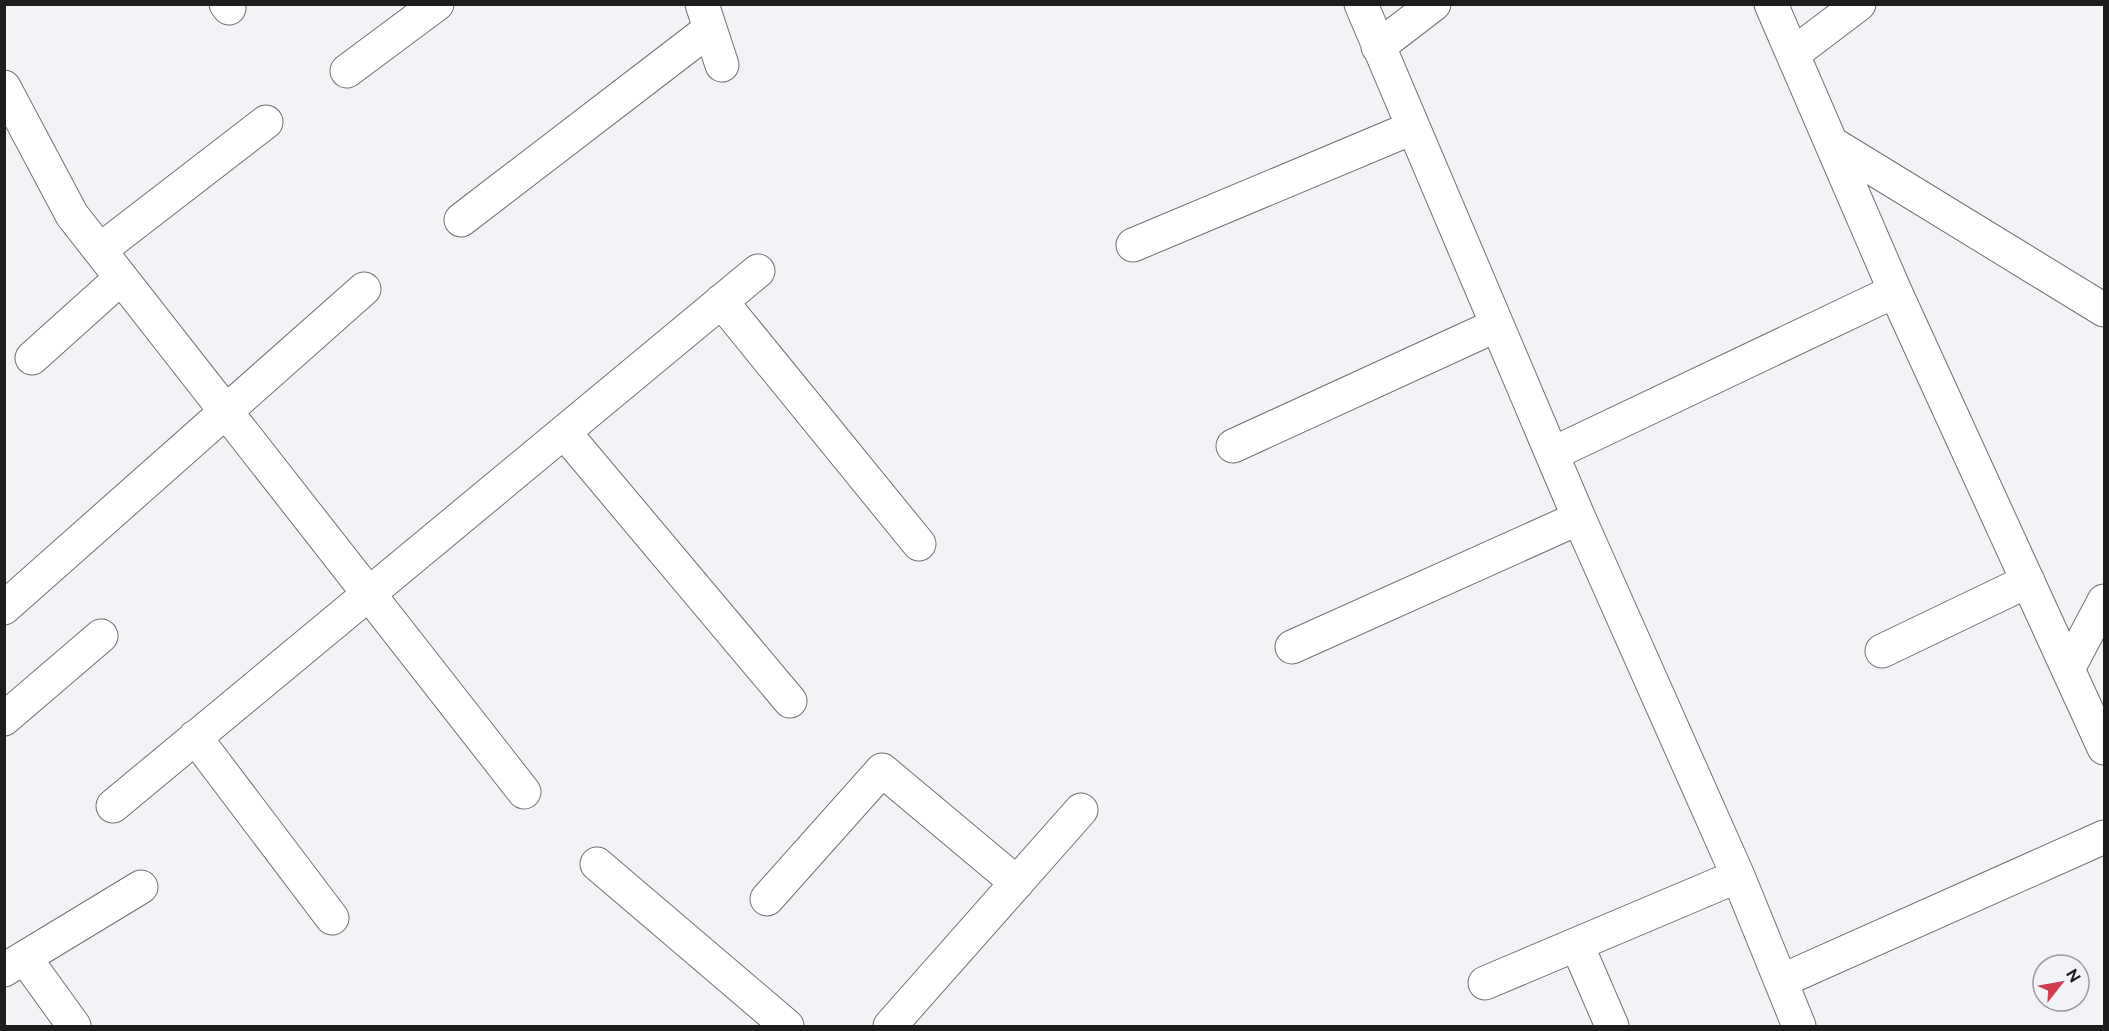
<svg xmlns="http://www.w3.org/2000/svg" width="2109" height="1031" font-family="Raleway,sans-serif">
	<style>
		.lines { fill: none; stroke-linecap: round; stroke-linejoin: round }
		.minor-casing { stroke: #6f7174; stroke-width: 35 }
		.minor { stroke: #fff; stroke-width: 33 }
	</style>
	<rect width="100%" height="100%" fill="#f1f3f6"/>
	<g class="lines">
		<g class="minor-casing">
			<path id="minor" d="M226,4L229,8
				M702,4L722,65
				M1361,4L1579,518L1738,876L1799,1026
				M1771,4L1895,291L2104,748
				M1378,47L1434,4
				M1793,54L1859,4
				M347,71L437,4
				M4,87L72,215L524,792
				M1833,144L2104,310
				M461,220L710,29
				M1133,245L1412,128
				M100,250L266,122
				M721,301L919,544
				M32,358L121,278
				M564,432L790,701
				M1233,446L1497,325
				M1552,454L1895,291
				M4,608L364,289
				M1292,647L1579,518
				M1882,651L2028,581
				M2068,669L2104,601
				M4,719L101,636
				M195,737L332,918
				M113,806L758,271
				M597,864L787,1026
				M767,899L882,770L1017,883
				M1577,945L1612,1026
				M25,958L74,1026
				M4,970L141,887
				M1781,981L2104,837
				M1485,983L1738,876
				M890,1026L1081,810"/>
		</g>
		<use href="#minor" class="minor"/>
	</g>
	<rect width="2109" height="1031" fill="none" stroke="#1d1d1e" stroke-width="12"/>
	<g transform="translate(2061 983) rotate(59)"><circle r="28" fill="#f1f3f6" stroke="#9c9da0" stroke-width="1.5"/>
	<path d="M0-4.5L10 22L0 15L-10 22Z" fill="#ce3e4e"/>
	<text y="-9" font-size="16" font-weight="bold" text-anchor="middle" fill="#1d1d1e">N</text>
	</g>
</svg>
